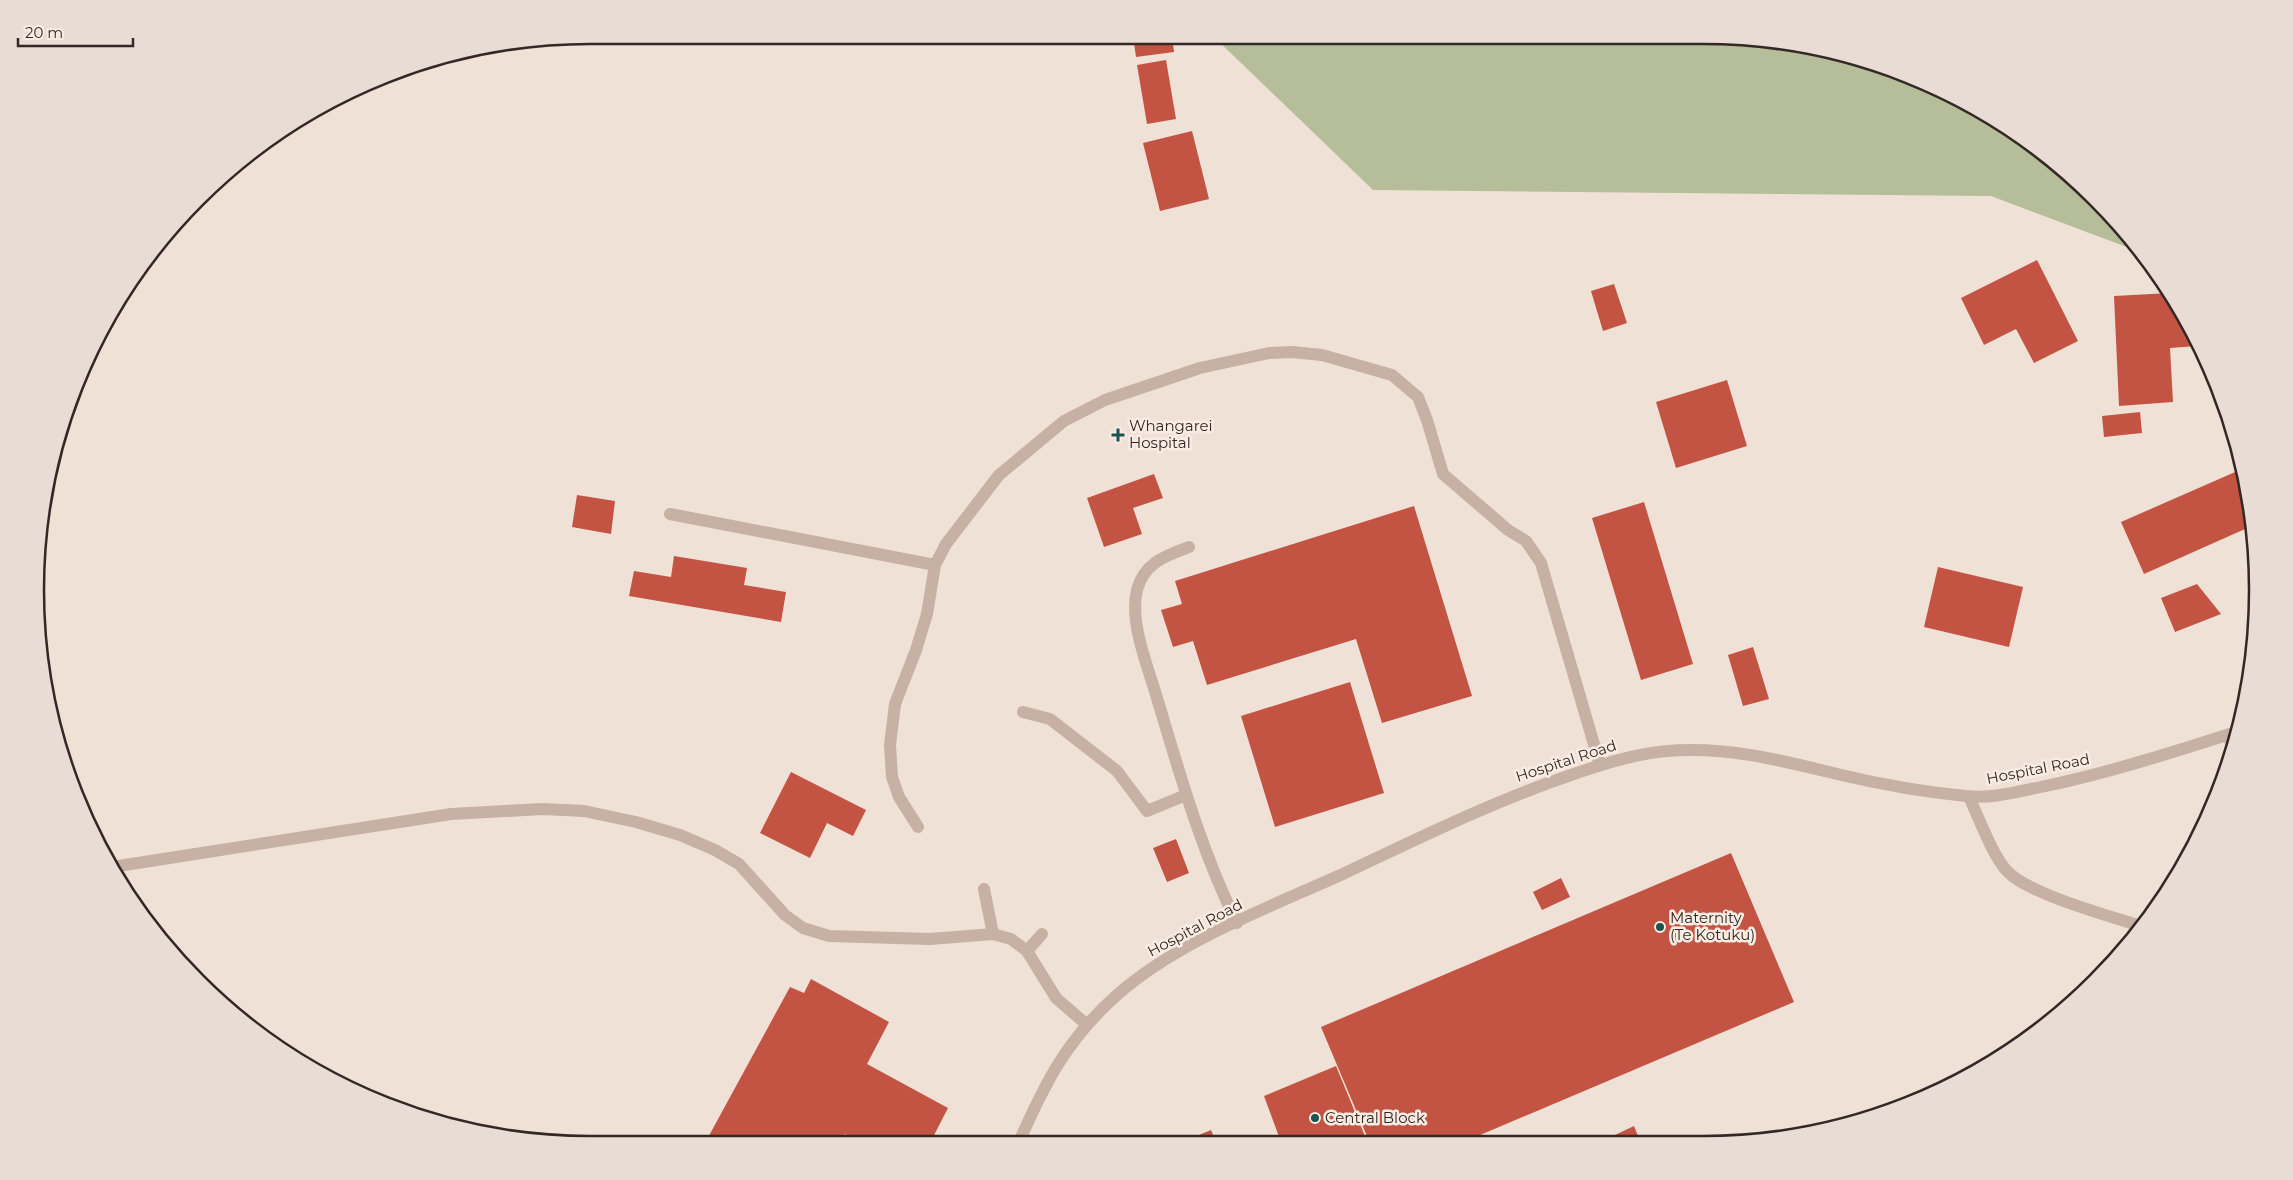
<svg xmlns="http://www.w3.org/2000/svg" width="2293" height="1180" font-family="Montserrat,sans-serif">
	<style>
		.green { fill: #b5be98 }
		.building { fill: #c35342 }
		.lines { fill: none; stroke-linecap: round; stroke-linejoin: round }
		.service { stroke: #c7b0a4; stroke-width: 12 }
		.minor { stroke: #c7b0a4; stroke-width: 12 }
		.poi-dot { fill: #1c5350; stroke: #f8ece3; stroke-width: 2 }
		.labels { text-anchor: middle; stroke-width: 5; stroke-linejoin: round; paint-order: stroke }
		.poi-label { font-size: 15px; fill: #332825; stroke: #f8ece3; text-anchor: start }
		.street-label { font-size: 15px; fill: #332825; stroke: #f8ece3 }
		.rim { fill: none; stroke: #332825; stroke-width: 2.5 }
	</style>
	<rect width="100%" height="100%" fill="#f0e1d7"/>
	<path class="green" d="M1213,36H1739L1847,54L1949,92L2041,150L2120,224L2140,252L1991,196L1373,190Z"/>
	<path class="building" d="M1133,36H1172L1174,52L1136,57Z
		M1166,60L1176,119L1147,124L1137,65Z
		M1192,131L1209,199L1160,211L1143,143Z
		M2037,260L2078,341L2034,363L2016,329L1984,345L1961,298Z
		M1614,284L1627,323L1603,331L1591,291Z
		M2170,293L2184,313L2197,346L2170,348L2173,402L2119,406L2114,296Z
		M1727,380L1747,446L1676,468L1656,402Z
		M2140,412L2142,433L2104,437L2102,416Z
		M2242,469L2254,525L2144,574L2121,522Z
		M1154,474L1163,498L1133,508L1142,534L1104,547L1087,498Z
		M577,495L615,501L611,534L572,527Z
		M1644,502L1693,664L1641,680L1592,518Z
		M1414,506L1472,696L1382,723L1356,639L1207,685L1193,641L1173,647L1161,610L1182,604L1175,581Z
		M674,556L747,568L744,585L786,592L781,622L629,596L634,571L671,577Z
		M1938,567L2023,587L2009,647L1924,627Z
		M2197,584L2221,614L2175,632L2161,598Z
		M1753,647L1769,699L1743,706L1728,655Z
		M1350,682L1384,793L1275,827L1241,716Z
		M791,772L866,810L853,836L827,823L810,858L760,833Z
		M1176,839L1189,873L1167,882L1153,848Z
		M1731,853L1794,1002L1466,1141H1369L1321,1027Z
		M1561,878L1570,897L1542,910L1533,892Z
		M811,979L889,1022L867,1064L948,1108L930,1143H861L845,1134L840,1143H705L790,987L804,993Z
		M1336,1066L1367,1141L1281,1142L1264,1096Z
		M1634,1126L1640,1141H1602Z
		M1211,1130L1216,1142H1182Z"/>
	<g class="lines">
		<path class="service" d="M670,514L935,565
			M1189,547C1165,556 1144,563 1137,590C1129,622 1148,667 1157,698C1180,774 1201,851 1237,923
			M1023,712L1050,719L1117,771L1147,811L1186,795
			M2228,735L2233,749
			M1969,797C1979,818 1993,857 2008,872C2029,894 2110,916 2140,926
			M918,827L899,797L892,777L890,745L895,704L916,650L927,614L935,565L946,544L999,475L1064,421L1105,400L1200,368L1269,353L1292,352L1322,355L1392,375L1418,397L1427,420L1443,474L1508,530L1526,541L1541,563L1600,765
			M112,867L451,814L542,809L584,811L636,822L680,835L715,850L739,864L785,915L803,928L829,936L930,939L993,934L1011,939L1027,951L1056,998L1086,1024
			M984,889L993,934
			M1027,951L1042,934"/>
		<path class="minor" d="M1019,1142C1045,1083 1067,1039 1117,995C1179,940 1271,907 1347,872C1419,838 1492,802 1568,776C1600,765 1633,754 1667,751C1726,746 1780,760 1837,774C1879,784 1923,792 1966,796C1990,799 2017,792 2041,787C2108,773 2174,752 2239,731"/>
	</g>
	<g class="poi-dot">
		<path d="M1115.5 427.5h5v5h5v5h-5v5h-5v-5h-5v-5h5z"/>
		<circle cx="1660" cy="927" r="5"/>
		<circle cx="1315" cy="1118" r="5"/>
	</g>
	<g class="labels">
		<g class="poi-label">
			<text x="1129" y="431">Whangarei<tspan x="1129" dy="17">Hospital</tspan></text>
			<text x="1670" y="923">Maternity<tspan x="1670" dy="17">(Te Kotuku)</tspan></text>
			<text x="1325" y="1123">Central Block</text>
		</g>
		<g class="street-label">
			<text transform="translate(1566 761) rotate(-18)" y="5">Hospital Road</text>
			<text transform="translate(2038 769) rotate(-11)" y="5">Hospital Road</text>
			<text transform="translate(1195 928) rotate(-28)" y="5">Hospital Road</text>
		</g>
	</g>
	<path d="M0 0H2293V1180H0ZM590 44H1703A546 546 0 0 1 2249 590V590A546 546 0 0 1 1703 1136H590A546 546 0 0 1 44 590V590A546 546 0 0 1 590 44Z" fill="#e8dcd4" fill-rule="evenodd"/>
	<path class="rim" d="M590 44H1703A546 546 0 0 1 2249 590V590A546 546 0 0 1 1703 1136H590A546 546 0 0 1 44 590V590A546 546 0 0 1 590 44Z"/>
	<path d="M18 38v8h115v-8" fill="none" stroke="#332825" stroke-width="2.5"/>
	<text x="25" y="38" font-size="15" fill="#332825" stroke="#f8ece3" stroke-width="4" paint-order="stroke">20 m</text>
</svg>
